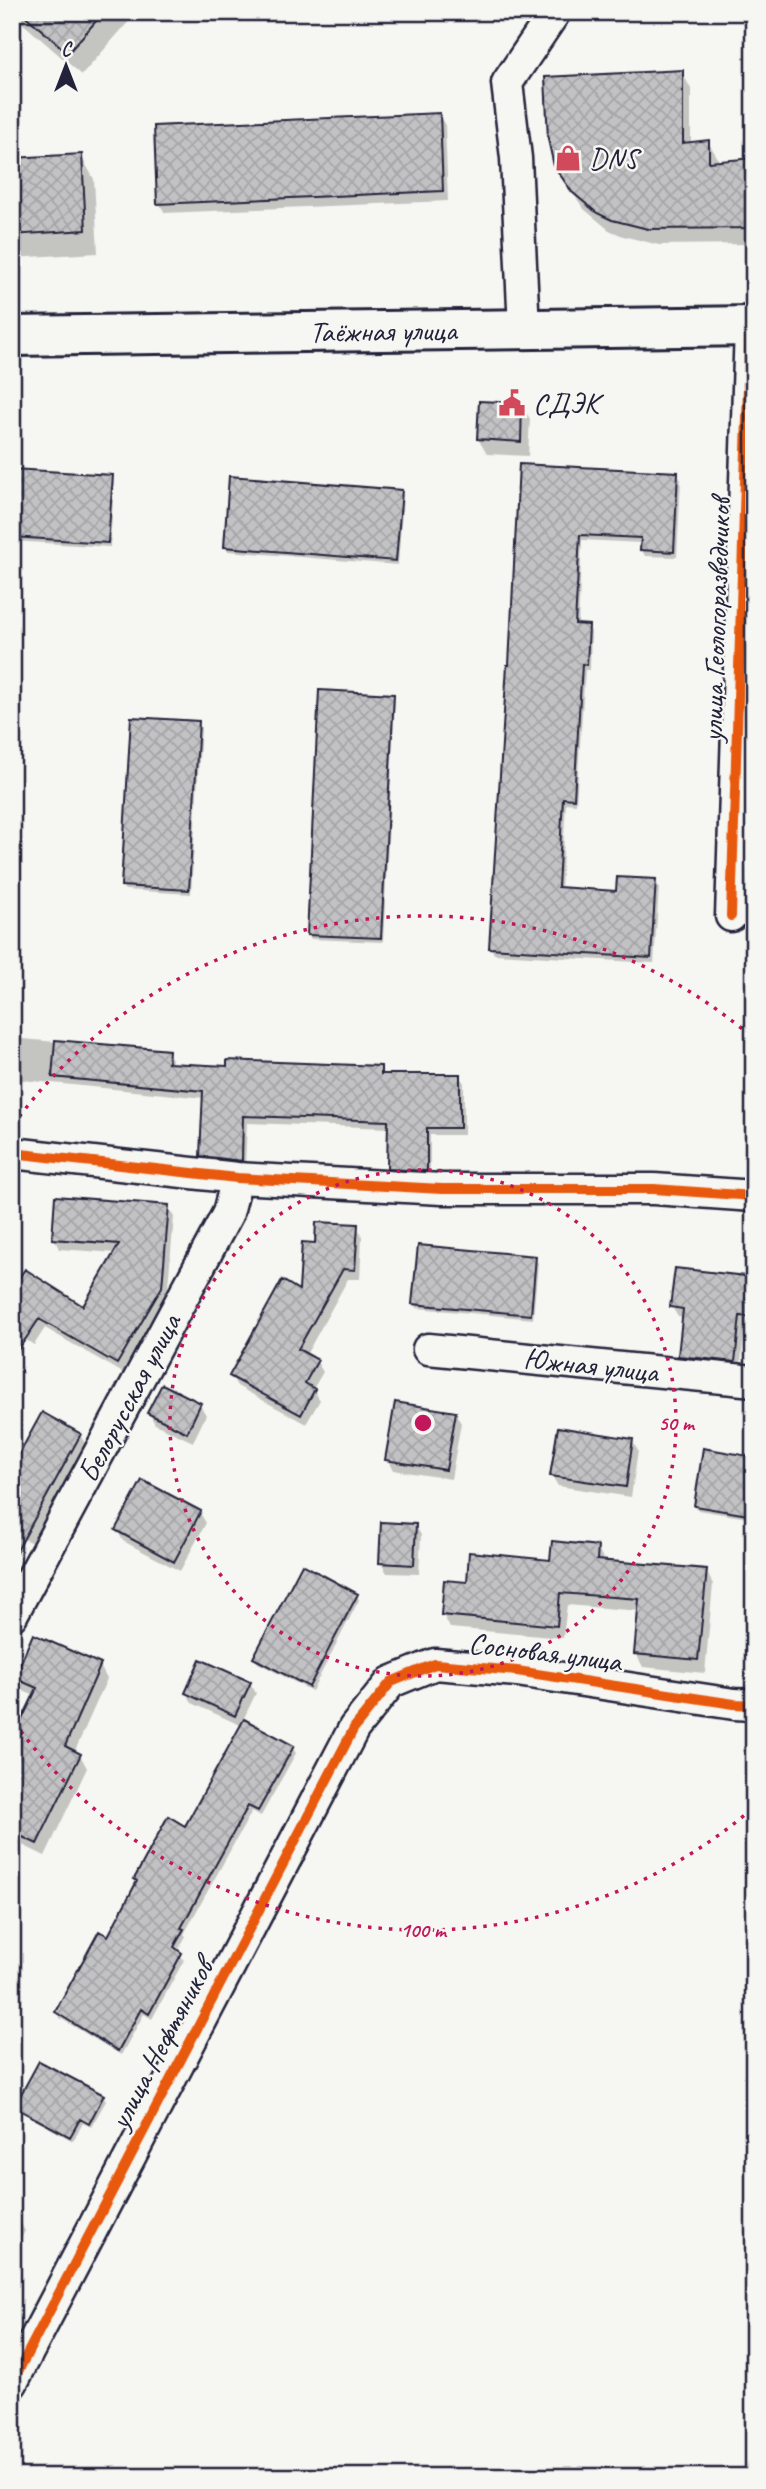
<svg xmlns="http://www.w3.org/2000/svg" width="766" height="2489" font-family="Caveat,sans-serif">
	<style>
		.shadow { fill: #0003 }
		.building { fill: url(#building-cross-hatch); stroke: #22223b; stroke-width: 2 }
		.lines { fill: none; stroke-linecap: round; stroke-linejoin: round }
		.street-casing { stroke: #22223b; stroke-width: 35 }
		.secondary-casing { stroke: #22223b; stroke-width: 44 }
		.street { stroke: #f6f6f2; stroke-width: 30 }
		.secondary { stroke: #f6f6f2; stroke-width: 38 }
		.cycleway-casing { stroke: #f6f6f2; stroke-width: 15 }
		.cycleway { stroke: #e8590c; stroke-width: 10 }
		.ring { fill: none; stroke: #c2185b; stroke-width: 3.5; stroke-dasharray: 3.5 7 }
		.labels { text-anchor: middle; stroke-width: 5; stroke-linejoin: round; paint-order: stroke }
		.poi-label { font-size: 30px; fill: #22223b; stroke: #f6f6f2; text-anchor: start }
		.street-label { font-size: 30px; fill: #22223b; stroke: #f6f6f2 }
		.centre { fill: #c2185b; stroke: #f6f6f2; stroke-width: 3.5 }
		.ring-label { font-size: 21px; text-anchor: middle; font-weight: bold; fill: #c2185b; stroke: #f6f6f2; stroke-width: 5; stroke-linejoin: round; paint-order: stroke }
	</style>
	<defs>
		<pattern id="building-cross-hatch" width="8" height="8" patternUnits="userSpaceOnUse" patternTransform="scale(1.75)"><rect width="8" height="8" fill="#c2c2c4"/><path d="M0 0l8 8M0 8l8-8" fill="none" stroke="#a6a6a9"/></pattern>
	</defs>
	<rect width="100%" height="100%" fill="#f6f6f2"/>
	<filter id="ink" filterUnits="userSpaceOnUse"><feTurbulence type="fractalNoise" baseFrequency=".0143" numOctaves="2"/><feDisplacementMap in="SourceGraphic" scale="14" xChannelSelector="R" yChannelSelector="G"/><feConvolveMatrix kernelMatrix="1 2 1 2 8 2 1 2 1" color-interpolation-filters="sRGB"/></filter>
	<g filter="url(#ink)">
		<path class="shadow" d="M15,12H137L82,75L20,21Z
			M682,72L691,89V143L708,142L718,158V163L754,160V244L659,245L623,236L609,230L584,209L566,183Z
			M439,115L445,125L448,201L165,213L159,203Z
			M81,156L94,179L98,253L12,258V160Z
			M521,404L530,419L528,456L487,454L478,439Z
			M521,465L677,474L681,480L677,557L645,556L642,550V543L582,540L578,626H588L591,632L590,670H585L576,804L566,803L561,889L617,893L655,881L659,887L654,963L494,954L491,948L510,667Z
			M12,470L112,477L114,481L110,547L12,541Z
			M401,491L403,496L398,565L228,551L225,546Z
			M393,695L395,700L383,942L311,939L308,934Z
			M198,723L201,728L191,894L125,890L122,886Z
			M12,1038L168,1052L172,1059V1065L229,1068H380L385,1076H459L464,1083V1135H430V1178L393,1176L389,1168L390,1128L247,1123L245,1167L206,1163L202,1156L204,1098L12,1079Z
			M168,1207L174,1217L167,1298L123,1373L45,1328L34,1345L12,1331V1292L84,1309L116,1253L59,1249L54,1238Z
			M357,1226L362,1236L360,1279H348L306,1355L317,1362L323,1372L313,1389L320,1400L306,1424L237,1386L231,1376L301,1293L317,1245Z
			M535,1258L538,1263L533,1319L417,1308L414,1303Z
			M754,1279V1326L745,1325L740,1371L685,1366L680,1356L684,1318L678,1317L672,1307Z
			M200,1405L206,1415L193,1442L155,1424L149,1413Z
			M455,1413L461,1423L451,1479L393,1470L387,1459Z
			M80,1435L86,1445L32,1543L12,1533Z
			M632,1440L638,1451L631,1497L558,1486L552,1476Z
			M754,1458V1519L698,1510L696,1506Z
			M200,1513L206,1523L180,1571L123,1541L117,1530Z
			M415,1525L421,1535L419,1574L387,1573L381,1563Z
			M597,1547L605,1562L706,1571L713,1584L705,1673L643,1667L636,1654L640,1611L567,1605L563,1638L450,1628L443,1615L468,1584Z
			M357,1595L359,1600L312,1691L258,1663L255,1658Z
			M100,1666L107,1679L74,1753L80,1755L87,1768L45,1856L12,1840V1744L35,1696L23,1691L16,1678Z
			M250,1683L256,1693L243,1720L292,1747L296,1753L261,1816L252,1811L184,1934L186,1936L177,1952L184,1960L152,2019L144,2014L121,2055L60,2018L57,2012L108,1938L138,1883L136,1879L186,1828L242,1726L192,1703L187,1693Z
			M103,2097L106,2101L91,2127L83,2123L73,2141L19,2111L16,2107Z
			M12,2218L20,2222L25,2231L12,2256Z"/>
		<path class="building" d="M21,12H104L68,53Z
			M683,70V143L709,140V162L754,158V228L648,229L612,220L597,213L572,192L554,166L548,139L545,77Z
			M440,113L443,191L157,204L154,126Z
			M82,154L86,230L12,235V158Z
			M479,401L522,403L521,442L477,439Z
			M519,464L678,472L674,552L640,550L641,538L580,535L575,624L589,625L587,665L582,664L574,799L563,798L558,887L616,891L617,877L656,879L651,958L489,948L507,665H509Z
			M12,469L113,475L108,543L12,537Z
			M229,476L402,490L396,561L224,547Z
			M319,690L394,694L381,938L307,935Z
			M131,717L199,721L189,890L121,886Z
			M55,1040L169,1050L168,1063L227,1066V1060L381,1066V1074H460V1128H427V1171L387,1169L388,1121L243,1116L242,1161L200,1156L203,1091L52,1077Z
			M55,1196L169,1205L162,1287L117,1364L39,1319L12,1359V1288L25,1269L83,1306L119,1244L52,1239Z
			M316,1222L358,1224L355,1270L343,1269L298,1349L318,1360L305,1383L315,1389L301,1415L229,1376L282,1280L299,1290L302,1242L315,1243Z
			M418,1245L536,1256L531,1315L412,1304Z
			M675,1268L754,1277V1317L740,1316L735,1362L678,1356L683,1309L670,1307Z
			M162,1384L201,1403L187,1433L147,1413Z
			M395,1402L456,1412L446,1470L385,1460Z
			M42,1412L81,1434L12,1560V1467Z
			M558,1427L633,1439L626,1487L550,1476Z
			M703,1448L754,1457V1516L694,1506Z
			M142,1480L201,1511L174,1562L115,1530Z
			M381,1522L416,1524L414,1565L379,1563Z
			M552,1541L598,1546L597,1560L707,1569L698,1660L634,1654L639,1599L560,1593L557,1626L441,1615L444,1580L467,1582L469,1552L550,1560Z
			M302,1564L358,1594L309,1687L253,1658Z
			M33,1634L101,1664L65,1746L81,1754L37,1844L12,1832V1740L37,1688L14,1678Z
			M200,1659L251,1682L235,1716L185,1693Z
			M244,1719L294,1746L258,1811L248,1806L181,1928L184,1929L174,1947L182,1953L149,2014L141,2009L118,2051L55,2012L99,1931L108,1936L137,1881L134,1879L168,1816L185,1826Z
			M39,2061L104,2095L89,2124L80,2119L70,2137L14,2107Z"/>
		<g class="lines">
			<g class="street-casing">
				<path id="street" d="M524,329L516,158L507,83L555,12
					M731,916L750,326
					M12,1153L237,1178L442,1189H654L754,1196
					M428,1349L754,1381
					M12,1615L228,1213L237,1178
					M12,2383L354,1728L391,1682L435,1664L517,1671L734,1704L754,1705"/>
			</g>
			<g class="secondary-casing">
				<g id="secondary">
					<path id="s1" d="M12,336L754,326"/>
				</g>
			</g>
			<use href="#street" class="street"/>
			<use href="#secondary" class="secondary"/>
			<g class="cycleway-casing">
				<path id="cycleway" d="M731,916L750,326
					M12,1153L237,1178L442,1189H654L754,1196
					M12,2383L354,1728L391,1682L435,1664L517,1671L734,1704L754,1705"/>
			</g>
			<use href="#cycleway" class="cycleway"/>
		</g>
	</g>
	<g class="ring">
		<circle cx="423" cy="1423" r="253"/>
		<path d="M752 1809A507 507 0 0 1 13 1721M13 1125A507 507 0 0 1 752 1037"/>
	</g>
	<defs>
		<g id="shop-bare" transform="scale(2.1)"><path d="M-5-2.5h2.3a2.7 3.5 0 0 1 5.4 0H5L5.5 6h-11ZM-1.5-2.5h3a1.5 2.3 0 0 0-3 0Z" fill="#d1495b" stroke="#f6f6f2" stroke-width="2.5" paint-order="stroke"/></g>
		<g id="civic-bare" transform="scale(2.1)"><path d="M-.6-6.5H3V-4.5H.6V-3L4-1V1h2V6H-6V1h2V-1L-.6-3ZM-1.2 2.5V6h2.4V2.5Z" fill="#d1495b" stroke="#f6f6f2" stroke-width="2.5" paint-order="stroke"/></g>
	</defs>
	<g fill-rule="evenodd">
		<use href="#shop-bare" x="568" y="158"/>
		<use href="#civic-bare" x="512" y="403"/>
	</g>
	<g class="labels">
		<g class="poi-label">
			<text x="589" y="168">DNS</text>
			<text x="533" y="413">СДЭК</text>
		</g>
		<g class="street-label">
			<text dy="10" stroke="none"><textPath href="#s1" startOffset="371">Таёжная улица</textPath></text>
			<text transform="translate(716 620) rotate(-88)" y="10">улица Геологоразведчиков</text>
			<text transform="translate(591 1365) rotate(6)" y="10">Южная улица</text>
			<text transform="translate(129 1398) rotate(-62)" y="10">Белорусская улица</text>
			<text transform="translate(545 1652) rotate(7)" y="10">Сосновая улица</text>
			<text transform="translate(161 2044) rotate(-62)" y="10">улица Нефтяников</text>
		</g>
	</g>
	<circle cx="423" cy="1423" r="10" class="centre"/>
	<g class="ring-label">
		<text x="676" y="1430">50 m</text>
		<text x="423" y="1937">100 m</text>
	</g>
	<rect width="766" height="2489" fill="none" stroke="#f6f6f2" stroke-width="42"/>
	<rect x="21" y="21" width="724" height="2447" fill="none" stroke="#22223b" stroke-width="2.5" filter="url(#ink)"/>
	<g transform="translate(66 66)" stroke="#f6f6f2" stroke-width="5" paint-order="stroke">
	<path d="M0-5L12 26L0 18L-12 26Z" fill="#22223b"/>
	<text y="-10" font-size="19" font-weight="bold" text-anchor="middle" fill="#22223b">С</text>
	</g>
</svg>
